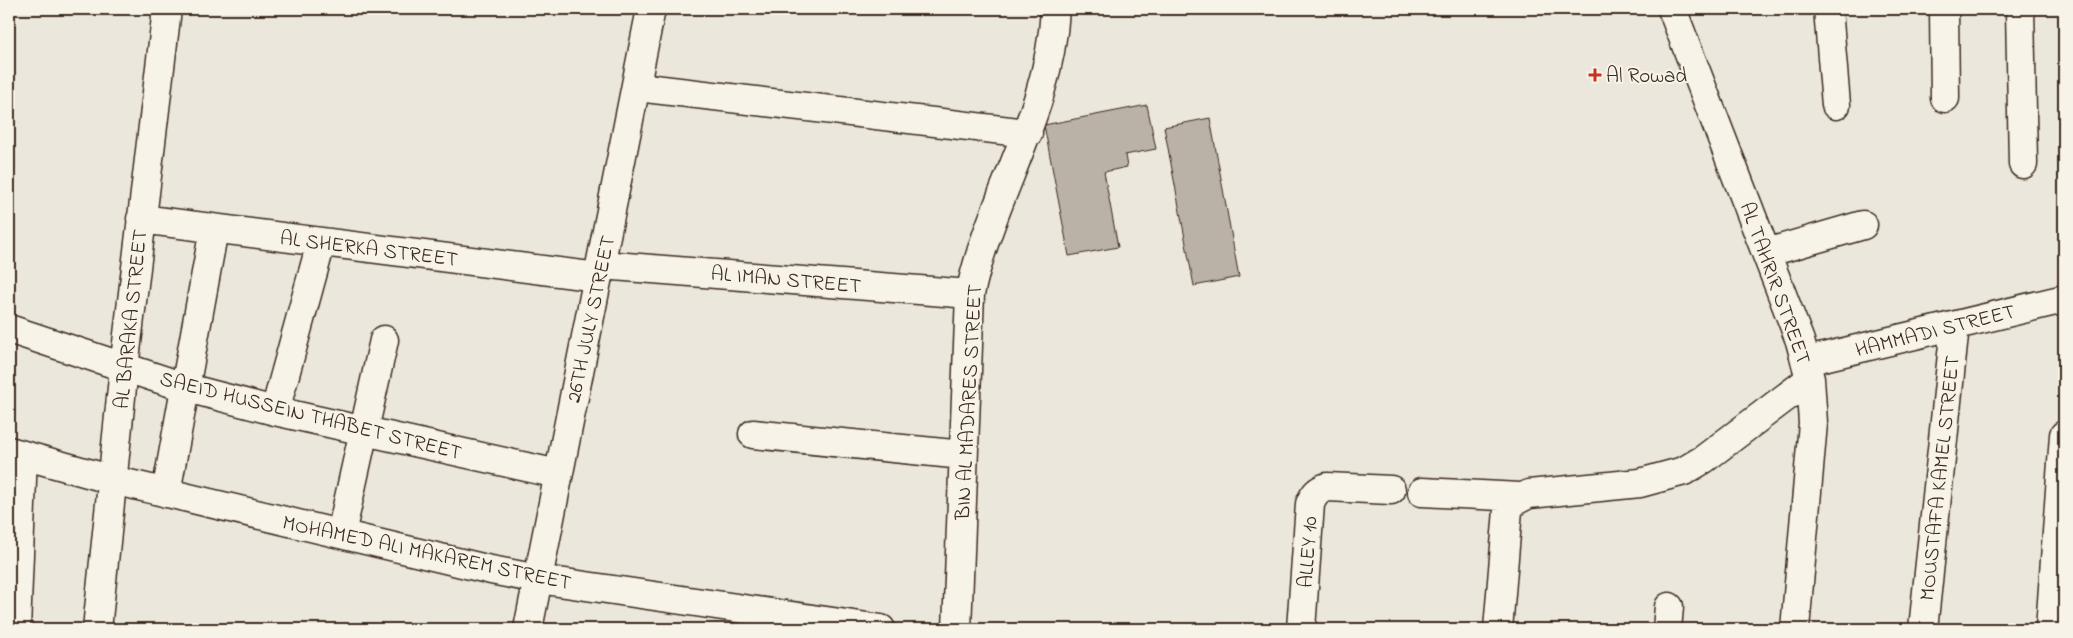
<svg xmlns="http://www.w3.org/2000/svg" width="2073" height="638" font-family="'Indie Flower',sans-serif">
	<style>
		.building { fill: #bab2a7; stroke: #3b2a1e }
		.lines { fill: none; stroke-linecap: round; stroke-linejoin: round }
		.street-casing { stroke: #3b2a1e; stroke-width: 31 }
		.secondary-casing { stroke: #3b2a1e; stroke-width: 31 }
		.street { stroke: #f7f3e8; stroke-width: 28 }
		.secondary { stroke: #f7f3e8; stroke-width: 28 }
		.poi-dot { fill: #c8321e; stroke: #f7f3e8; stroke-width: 2 }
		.labels { text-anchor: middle; stroke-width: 4; stroke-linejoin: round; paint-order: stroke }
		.poi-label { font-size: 21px; fill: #3b2a1e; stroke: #f7f3e8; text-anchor: start }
		.street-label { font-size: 21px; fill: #3b2a1e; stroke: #f7f3e8 }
	</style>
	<rect width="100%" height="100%" fill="#ece7dc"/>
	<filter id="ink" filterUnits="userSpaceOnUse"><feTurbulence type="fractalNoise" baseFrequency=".02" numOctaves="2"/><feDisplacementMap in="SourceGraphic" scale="10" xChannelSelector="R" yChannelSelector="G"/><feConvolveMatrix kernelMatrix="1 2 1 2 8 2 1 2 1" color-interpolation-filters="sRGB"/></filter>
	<g filter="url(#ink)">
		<path class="building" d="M1147,105L1156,149L1125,155L1127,167L1104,172L1118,247L1069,256L1044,125Z
			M1210,118L1239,277L1194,286L1164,127Z"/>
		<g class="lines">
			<g class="street-casing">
				<path id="street" d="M1672,9L1800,341L1810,379L1813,423L1795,629
					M1828,9L1836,105
					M1944,9L1945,98
					M2020,9L2023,164
					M637,87L1028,133
					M141,219L598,277
					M1766,253L1863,225
					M601,265L970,294
					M9,329L187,388L275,411L558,474
					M1807,361L2064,299
					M275,411L321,243
					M753,434L963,455
					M9,451L113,480L491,570L538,579L881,629
					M1422,492L1520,497
					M166,493L214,229
					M341,534L384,340
					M16,629L23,455
					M97,629L124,368L167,9
					M957,629L970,294C991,195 1050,114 1055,9
					M1301,629L1310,504C1314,494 1318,490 1327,487L1391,490
					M1498,629L1508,510L1513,502L1529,494L1640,483L1684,471L1704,459L1810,379
					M1667,629L1669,607
					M1923,629L1955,326
					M2050,629L2064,435"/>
			</g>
			<g class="secondary-casing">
				<path id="secondary" d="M528,629L651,9"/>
			</g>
			<use href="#street" class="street"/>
			<use href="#secondary" class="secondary"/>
		</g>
	</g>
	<path class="poi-dot" d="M1592.5 67.5h5v5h5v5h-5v5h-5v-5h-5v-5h5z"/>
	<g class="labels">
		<g class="poi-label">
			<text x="1606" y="82">Al Rowad</text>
		</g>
		<g class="street-label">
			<text transform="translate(369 248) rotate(7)" y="7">AL SHERKA STREET</text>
			<text transform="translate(786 279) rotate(5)" y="7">AL IMAN STREET</text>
			<text transform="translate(1776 283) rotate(70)" y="7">AL TAHRIR STREET</text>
			<text transform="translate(130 319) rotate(-84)" y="7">AL BARAKA STREET</text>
			<text transform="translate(590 319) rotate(-78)" y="7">26TH JULY STREET</text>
			<text transform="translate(1935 330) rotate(-14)" y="7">HAMMADI STREET</text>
			<text transform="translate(968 402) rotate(-87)" y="7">BIN AL MADARES STREET</text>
			<text transform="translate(311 415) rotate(14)" y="7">SAEID HUSSEIN THABET STREET</text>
			<text transform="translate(1939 478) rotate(-84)" y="7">MOUSTAFA KAMEL STREET</text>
			<text transform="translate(427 552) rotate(12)" y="7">MOHAMED ALI MAKAREM STREET</text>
			<text transform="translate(1307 552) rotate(-86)" y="7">ALLEY 10</text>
		</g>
	</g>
	<rect width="2073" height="638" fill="none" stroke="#f7f3e8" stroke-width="30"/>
	<rect x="15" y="15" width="2043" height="608" fill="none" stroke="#3b2a1e" stroke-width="2" filter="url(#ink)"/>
</svg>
